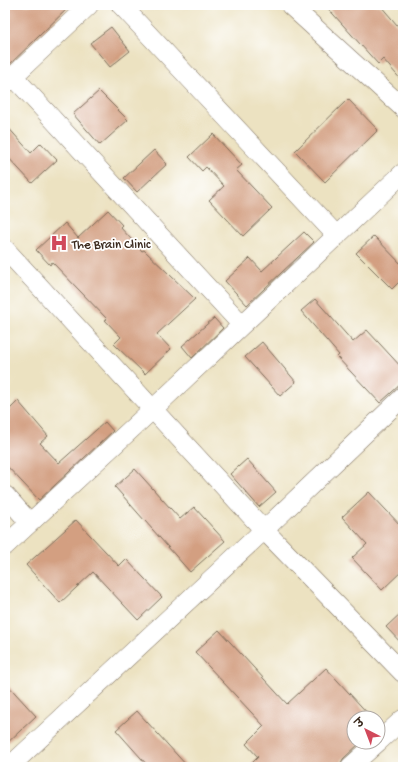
<svg xmlns="http://www.w3.org/2000/svg" width="408" height="772" font-family="'Gochi Hand','Playpen Sans Deva',sans-serif">
	<style>
		.building { fill: #d39f81 }
		.lines { fill: none; stroke-linecap: round; stroke-linejoin: round }
		.minor-casing { stroke: #796a57; stroke-width: 20 }
		.minor { stroke: #fff; stroke-width: 19 }
		.labels { text-anchor: middle; stroke-width: 3.5; stroke-linejoin: round; paint-order: stroke }
		.poi-label { font-size: 13px; fill: #3b2a1e; stroke: #fff; text-anchor: start }
	</style>
	<rect width="100%" height="100%" fill="#fff"/>
	<filter id="ink" filterUnits="userSpaceOnUse"><feTurbulence type="fractalNoise" baseFrequency=".025" numOctaves="2"/><feDisplacementMap in="SourceGraphic" scale="8" xChannelSelector="R" yChannelSelector="G"/><feConvolveMatrix kernelMatrix="1 2 1 2 8 2 1 2 1" color-interpolation-filters="sRGB"/></filter>
	<filter id="wash" filterUnits="userSpaceOnUse"><feTurbulence type="fractalNoise" baseFrequency=".012" numOctaves="4" result="noise"/><feDisplacementMap in="SourceGraphic" scale="16" xChannelSelector="R" yChannelSelector="G"/><feGaussianBlur stdDeviation="0.9" result="paint"/><feColorMatrix in="noise" values="0 0 0 0 0 0 0 0 0 0 0 0 0 0 0 0 0 1.4 0 .05"/><feComposite in="paint" operator="in"/></filter>
	<g filter="url(#wash)">
		<rect width="100%" height="100%" fill="#ece2c1"/>
		<g id="blocks">
			<path class="building" d="M9,5H71L5,69V9Z
				M325,5H380L403,32V82L383,59L378,64Z
				M111,27L130,51L110,67L90,43Z
				M99,91L128,120L100,145L73,114Z
				M348,99L378,130L325,182L295,151Z
				M5,124L31,153L41,143L57,160L32,183L5,154Z
				M213,134L242,165L236,170L272,208L243,236L209,200L224,186L206,167L202,171L189,157Z
				M154,150L167,164L137,192L124,178Z
				M108,210L122,225L120,227L142,251L144,250L195,299L157,334L171,349L145,374L114,344L121,337L105,320L107,319L52,262L50,265L36,250L65,223L78,238Z
				M304,232L314,242L247,305L225,281L250,258L262,271Z
				M374,236L403,266V278L392,289L356,253Z
				M315,299L353,342L367,330L403,369V382L380,403L337,357L339,355L301,311Z
				M214,318L223,328L192,358L182,346Z
				M262,342L296,382L280,396L245,357Z
				M18,401L48,436L40,443L59,463L105,422L113,431L39,500L5,464V414Z
				M247,459L276,492L259,507L230,474Z
				M135,469L180,519L194,507L225,541L190,572L115,487Z
				M369,492L403,528V570L382,590L352,558L367,544L342,517Z
				M76,520L119,566L126,559L162,597L138,620L93,572L60,603L26,565Z
				M403,611V645L386,627Z
				M219,630L287,704L326,668L372,718H354V742H361L343,759L339,767H248L258,757L246,744L264,726L195,652Z
				M5,682L36,716L5,745Z
				M137,711L188,767H149L116,730Z"/>
		</g>
	</g>
	<g filter="url(#ink)">
		<use href="#blocks" fill-opacity="0" stroke="#796a57" stroke-width="1"/>
		<g class="lines">
			<g class="minor-casing">
				<path id="minor" d="M121,5L337,236
					M290,5L403,108
					M13,76L242,325
					M5,84L89,5
					M5,249L264,530L403,673
					M5,495L30,523
					M5,546L153,409L403,173
					M378,742L403,719
					M9,767L264,530L403,397
					M350,767L378,742"/>
			</g>
			<use href="#minor" class="minor"/>
		</g>
	</g>
	<defs>
		<g id="hospital-bare" transform="scale(1.38)"><path d="M-5-5h3v3.5h4V-5h3V5h-3V1.5h-4V5h-3Z" fill="#d1495b" stroke="#fff" stroke-width="2.5" paint-order="stroke"/></g>
	</defs>
	<g fill-rule="evenodd">
		<use href="#hospital-bare" x="59" y="243"/>
	</g>
	<g class="labels">
		<g class="poi-label">
			<text x="72" y="248">The Brain Clinic</text>
		</g>
	</g>
	<rect width="408" height="772" fill="none" stroke="#fff" stroke-width="20"/>
	<g transform="translate(366 730) rotate(318)"><circle r="19" fill="#ffffff" stroke="#b1aaa5"/>
	<path d="M0-3L7 15L0 10L-7 15Z" fill="#d1495b"/>
	<text y="-6" font-size="11" font-weight="bold" text-anchor="middle" fill="#3b2a1e">उ</text>
	</g>
</svg>
